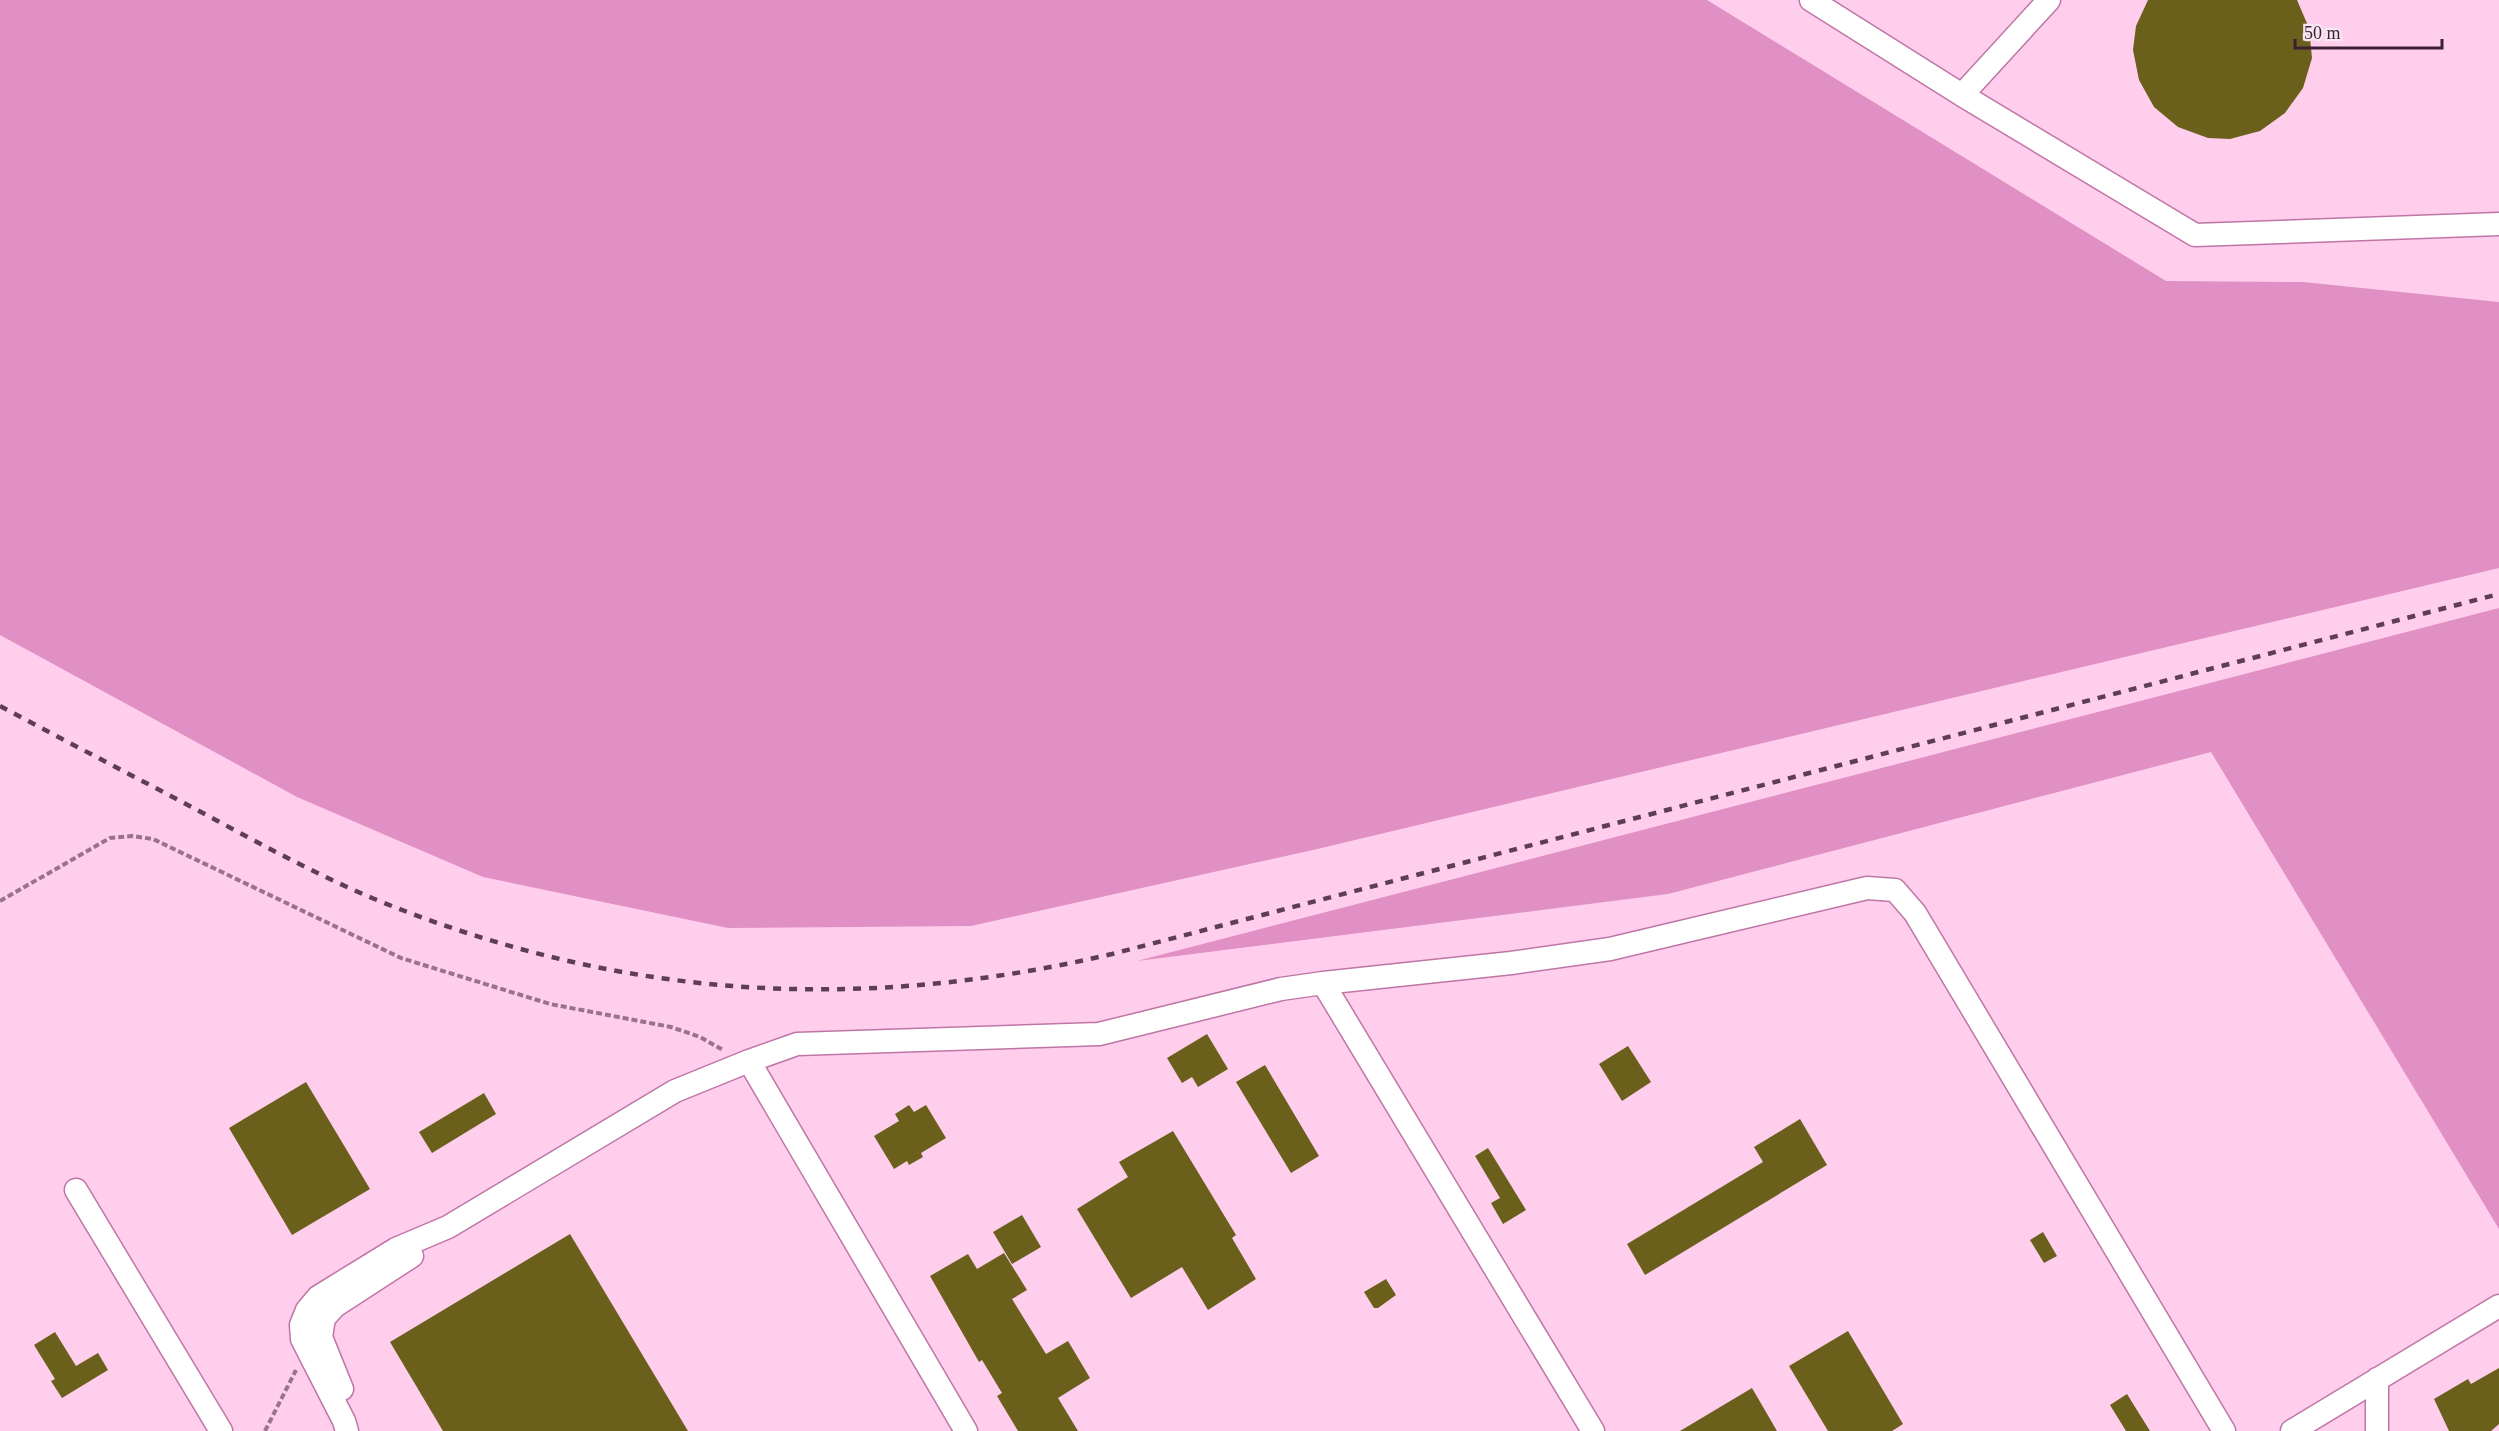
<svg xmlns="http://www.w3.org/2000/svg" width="2499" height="1431" font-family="'Times New Roman',serif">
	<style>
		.green { fill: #e190c5 }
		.building { fill: #6a601b }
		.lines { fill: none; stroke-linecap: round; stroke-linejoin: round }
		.minor-casing { stroke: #bf76a6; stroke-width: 25 }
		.path { stroke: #99728b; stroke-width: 4; stroke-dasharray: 6 3; stroke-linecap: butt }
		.minor { stroke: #fff; stroke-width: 22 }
		.rail { stroke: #5f3e54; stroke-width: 4.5; stroke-dasharray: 8 8; stroke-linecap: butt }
	</style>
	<rect width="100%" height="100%" fill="#feceec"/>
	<path class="green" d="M0,0H1707L2166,281L2303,282L2499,302V568L1313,850L971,926L728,928L483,877L297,797L0,635Z
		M2499,608V1229L2211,752L1668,894L1137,961Z"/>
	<path class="building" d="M2148,0H2297L2309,28L2312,58L2303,88L2285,113L2260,131L2230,139L2208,138L2178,127L2154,107L2139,80L2133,50L2136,26Z
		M1207,1034L1228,1069L1198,1087L1192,1077L1182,1083L1167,1058Z
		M1628,1046L1651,1082L1622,1101L1599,1064Z
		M1265,1065L1319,1156L1291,1173L1236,1082Z
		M306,1082L370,1189L292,1235L229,1128Z
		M484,1093L496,1114L432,1153L419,1132Z
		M909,1105L914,1112L926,1105L946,1138L921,1153L923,1157L909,1165L907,1161L894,1169L874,1136L899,1121L895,1114Z
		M1800,1119L1827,1165L1645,1275L1627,1244L1763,1162L1754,1147Z
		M1173,1131L1236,1235L1232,1238L1256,1279L1208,1310L1182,1267L1131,1298L1077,1209L1128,1177L1119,1162Z
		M1488,1148L1526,1210L1503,1224L1491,1203L1500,1198L1475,1156Z
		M1022,1215L1041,1247L1012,1264L993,1232Z
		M2043,1232L2057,1256L2044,1263L2030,1240Z
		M570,1234L688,1431H443L390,1342Z
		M1004,1253L1027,1290L1012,1299L1046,1354L1068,1341L1090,1378L1058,1398L1078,1431H1018L997,1396L1002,1393L982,1360L979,1362L930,1276L968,1254L977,1269Z
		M1386,1279L1396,1295L1378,1308H1374L1364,1292Z
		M1848,1331L1903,1424L1892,1431H1828L1789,1366Z
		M55,1332L76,1366L98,1353L108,1370L62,1398L51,1381L55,1379L34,1345Z
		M2499,1368V1424L2491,1431H2449L2434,1399L2468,1379L2471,1384Z
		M1752,1388L1777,1431H1680Z
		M2127,1394L2150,1431H2126L2110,1405Z"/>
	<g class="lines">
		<g class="minor-casing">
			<path id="minor" d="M1811,0L1962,95
				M2049,0L1962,95L2195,235L2499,224
				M76,1190L221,1431
				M342,1389L321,1337L324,1318L335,1306L412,1256
				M347,1431L344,1421L302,1339L301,1325L307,1310L318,1297L396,1249L448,1227L675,1091L749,1061
				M966,1431L749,1061L797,1044L1099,1034L1281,989L1323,983
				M1593,1431L1323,983L1511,963L1610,949L1867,888L1895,890L1915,913L2224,1431
				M2292,1431L2499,1306
				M2377,1431V1379"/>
		</g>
		<path class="path" d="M0,901L110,838L132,836L153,839L401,958L550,1004L671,1027L700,1037L723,1050
			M265,1431L296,1370"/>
		<use href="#minor" class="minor"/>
		<path class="rail" d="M0,706C71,744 143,781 214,819C266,847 318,875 372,898C617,999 855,1014 1112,954L2499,594"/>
	</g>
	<path d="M2295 39v9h147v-9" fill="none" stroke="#3d1f33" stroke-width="3"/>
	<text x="2304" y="39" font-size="18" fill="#3d1f33" stroke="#f7e7f0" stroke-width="4.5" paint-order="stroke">50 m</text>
</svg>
